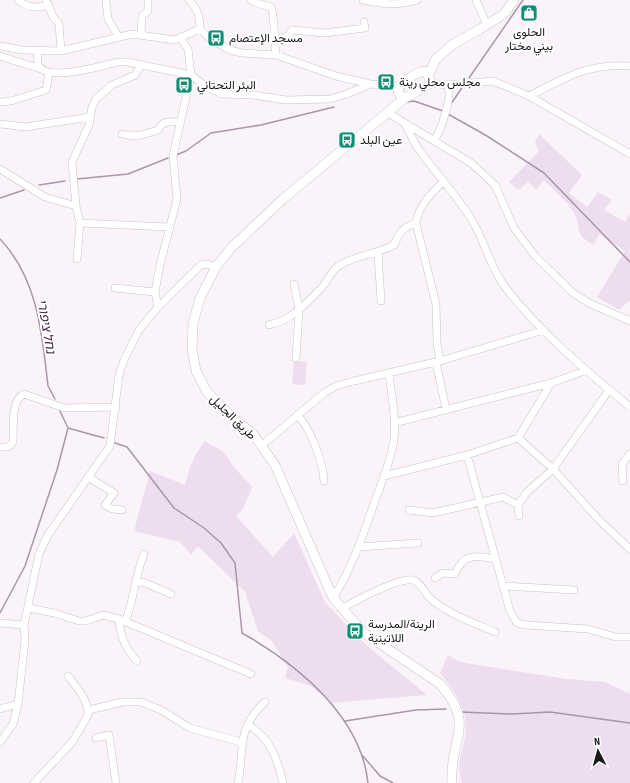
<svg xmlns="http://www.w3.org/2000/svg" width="630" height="783" font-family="'Sofia Sans Condensed',Vazirmatn,'Noto Sans Hebrew',sans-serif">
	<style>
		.green { fill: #eeddef }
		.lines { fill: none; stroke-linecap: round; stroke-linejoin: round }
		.stream { stroke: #aa95ab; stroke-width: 1.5 }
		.minor-casing { stroke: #c7c2c7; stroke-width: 8 }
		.major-casing { stroke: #c7c2c7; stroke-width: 10 }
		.minor { stroke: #fff; stroke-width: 7 }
		.major { stroke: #fff; stroke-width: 9 }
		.labels { text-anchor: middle; stroke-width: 4; stroke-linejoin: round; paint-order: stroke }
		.poi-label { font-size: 12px; fill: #1a181a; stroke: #fff; text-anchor: start }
		.street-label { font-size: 12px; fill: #1a181a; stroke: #fff }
		.water-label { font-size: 13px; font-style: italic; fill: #402243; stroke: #fff }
	</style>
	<rect width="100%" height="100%" fill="#faf4fa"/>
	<path class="green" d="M539,134L582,175L569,193L587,207L598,192L612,200L604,210L625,222L630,214V300L619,310L597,297L625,251L599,234L594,245C572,233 583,230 574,213C569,203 552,189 544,180L536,190L528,182L518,190L509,182L539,151L535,143Z
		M294,361L307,362L305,385L292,384Z
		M205,441L224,452L233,466L252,487L243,509L236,516L273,557L294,533L325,602L365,644L427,695L331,703L311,686L285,678L288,667L272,641L258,631L245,592L198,546L191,555L180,542L134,531L150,471L185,485C189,468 194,455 205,441Z
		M448,655L460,662L566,679L605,682L630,694V783H462C455,760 465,750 466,728C466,706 453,689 440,673Z"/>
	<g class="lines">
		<path class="stream" d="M469,78L523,0
			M407,102L414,101L443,111
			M451,104L463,86
			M448,114L487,136L544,173L630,262
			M176,155L186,151L211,133L261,125L334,107
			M77,179L128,174L168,158
			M39,185L65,181
			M0,198L24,190
			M0,239C38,279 42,334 48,386L55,399
			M68,428L104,438
			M115,443L127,447L174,508L204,528L221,543L235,563L242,633C297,664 361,716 368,783
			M0,613L25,566L57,470L68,428L59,409
			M461,712L512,714L550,712L630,723
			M345,721L416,710L446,709
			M362,755L380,776L393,783"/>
		<g class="minor-casing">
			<path id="minor" d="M18,0C29,9 36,8 49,5
				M46,0L53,17L59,24L61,51
				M106,0L108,19L118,36
				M251,0L256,3L271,7C275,15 274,43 276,55
				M363,0C382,4 399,6 417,0
				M476,0L487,25
				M200,29L208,37L230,50L242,53L276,55L336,76L370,84
				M141,35L142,16L148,11V0
				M274,39L287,37L292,30L325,33L365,28L364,22
				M0,46L22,50L61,51L132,34L175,40L200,29C200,17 198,9 189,0
				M38,51C38,55 37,61 38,64C44,84 104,65 118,62H127L191,75L204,85L222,94L253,95L286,100L330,99L347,94L370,84L400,86
				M0,56L41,69
				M430,83L447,85L493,81L529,96L630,154
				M529,96C565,78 587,63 630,66
				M0,102L11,101L46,90L49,73
				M388,113L471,163L495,185L514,228L535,256L573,293L589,303L630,321
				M0,124L25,127L90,117
				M405,125C410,133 414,143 420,151C437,175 458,196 473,222C485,242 490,267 505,287C540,332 586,371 630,407
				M122,134C135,138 145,134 158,130C163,120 168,122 179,122
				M434,141C440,132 454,95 447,85
				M0,169L45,197L76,206
				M80,223L169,227
				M378,253L381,301
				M77,259L80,223L76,206L72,162L89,125L92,107L96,99L112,85L135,75L141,65
				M294,284L299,309L296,358
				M115,288L155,292
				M158,307L155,292L160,265L177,199L173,156L191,75L188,49L181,39
				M269,325C276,323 284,321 289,317C301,309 313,297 323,286C329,279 331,270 340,265C357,255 377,254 394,245C399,233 403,227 416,223
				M440,361L437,343L436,304L416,223C418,207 432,192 443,182
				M436,362L446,409
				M297,415C311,428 323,463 324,481
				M394,423L551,383L587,370
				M518,438L553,469L601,522L630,549
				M261,446L324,393L336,386L354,381L440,361L544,330
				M0,447H8L13,442C14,430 10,400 24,394L64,408L116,407
				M467,455L510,611L517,623L526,625L588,629L616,637H630
				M384,476L467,455L518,438L551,383
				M88,477L114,493L105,505L112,509L122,510
				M623,481L622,464L630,454
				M409,510L433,513L503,497L518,505
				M519,516L518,505L527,492L553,469L609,390
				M358,547L418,543
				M435,578L443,573L455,574C464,552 475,556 496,559
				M135,583L143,582L171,594
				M504,586L574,590
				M333,598C353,567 364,532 376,498C383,479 391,460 394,440C397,419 391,394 389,373
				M29,608L54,613L79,621H86L103,615L119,619L251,674
				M342,609C354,601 400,577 413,580C421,582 426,596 432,600C451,615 474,623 495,632
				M119,619C120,636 125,649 137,661
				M125,622C134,600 135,576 144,554
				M0,623L24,625
				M0,709L18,704
				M89,710L122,702H141L161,710L190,728L241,742
				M248,725C270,737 278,760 283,783
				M96,738L109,735L116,783
				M0,742L13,724L18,704L25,640L24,625L39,554L48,535L110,446L119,375L124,360L139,330L158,307L201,265L207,264L216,267
				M34,783L73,741L88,715C89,701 76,686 68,676
				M238,783C245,748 235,730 265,702"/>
		</g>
		<g class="major-casing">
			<path id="major" d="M424,71L427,73L430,80L428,85L407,97H401L398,91C399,84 416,72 424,71Z
				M428,76L436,59L452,45L480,29L504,14L514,0
				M405,98L283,199L231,248L216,267L200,298L193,323L192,349L196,371L207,392L232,417L253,434L275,465L333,598L364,633L440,684C477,726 449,738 452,783"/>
		</g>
		<use href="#minor" class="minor"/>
		<use href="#major" class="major"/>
	</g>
	<defs>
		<g id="shop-square" transform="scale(0.9)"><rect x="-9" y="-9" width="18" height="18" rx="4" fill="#0f9076" stroke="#fff"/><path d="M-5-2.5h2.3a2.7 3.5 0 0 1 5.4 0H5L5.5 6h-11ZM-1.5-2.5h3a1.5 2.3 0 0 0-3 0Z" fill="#fff"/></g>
		<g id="bus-square" transform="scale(0.9)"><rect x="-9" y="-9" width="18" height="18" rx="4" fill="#0f9076" stroke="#fff"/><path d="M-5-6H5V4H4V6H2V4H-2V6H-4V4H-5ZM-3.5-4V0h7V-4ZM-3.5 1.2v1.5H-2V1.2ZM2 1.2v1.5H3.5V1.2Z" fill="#fff"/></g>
	</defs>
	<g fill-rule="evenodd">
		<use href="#shop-square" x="529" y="13"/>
		<use href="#bus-square" x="216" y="38"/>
		<use href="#bus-square" x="386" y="82"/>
		<use href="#bus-square" x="184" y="85"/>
		<use href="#bus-square" x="347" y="140"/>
		<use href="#bus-square" x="355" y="631"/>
	</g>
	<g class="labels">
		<g class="poi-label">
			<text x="529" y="36" text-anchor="middle">الحلوى<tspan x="529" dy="14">بيني مختار</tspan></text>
			<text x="229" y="42">مسجد الإعتصام</text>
			<text x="399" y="86">مجلس محلي رينة</text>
			<text x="197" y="89">البئر التحتاني</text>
			<text x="360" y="144">عين البلد</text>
			<text x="368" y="628">الرينة/المدرسة<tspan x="368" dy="14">اللاتينية</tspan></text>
		</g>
		<g class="street-label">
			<text transform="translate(233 417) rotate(44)" y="4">طريق الجليل</text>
		</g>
		<g class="water-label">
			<text transform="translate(47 326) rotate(80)" y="5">נחל ציפורי</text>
		</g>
	</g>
	<g transform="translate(598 751) rotate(354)" stroke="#ffffff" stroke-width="3" paint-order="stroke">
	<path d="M0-3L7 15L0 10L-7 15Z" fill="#1a181a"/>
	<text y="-6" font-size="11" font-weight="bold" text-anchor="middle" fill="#1a181a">N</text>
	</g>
</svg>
